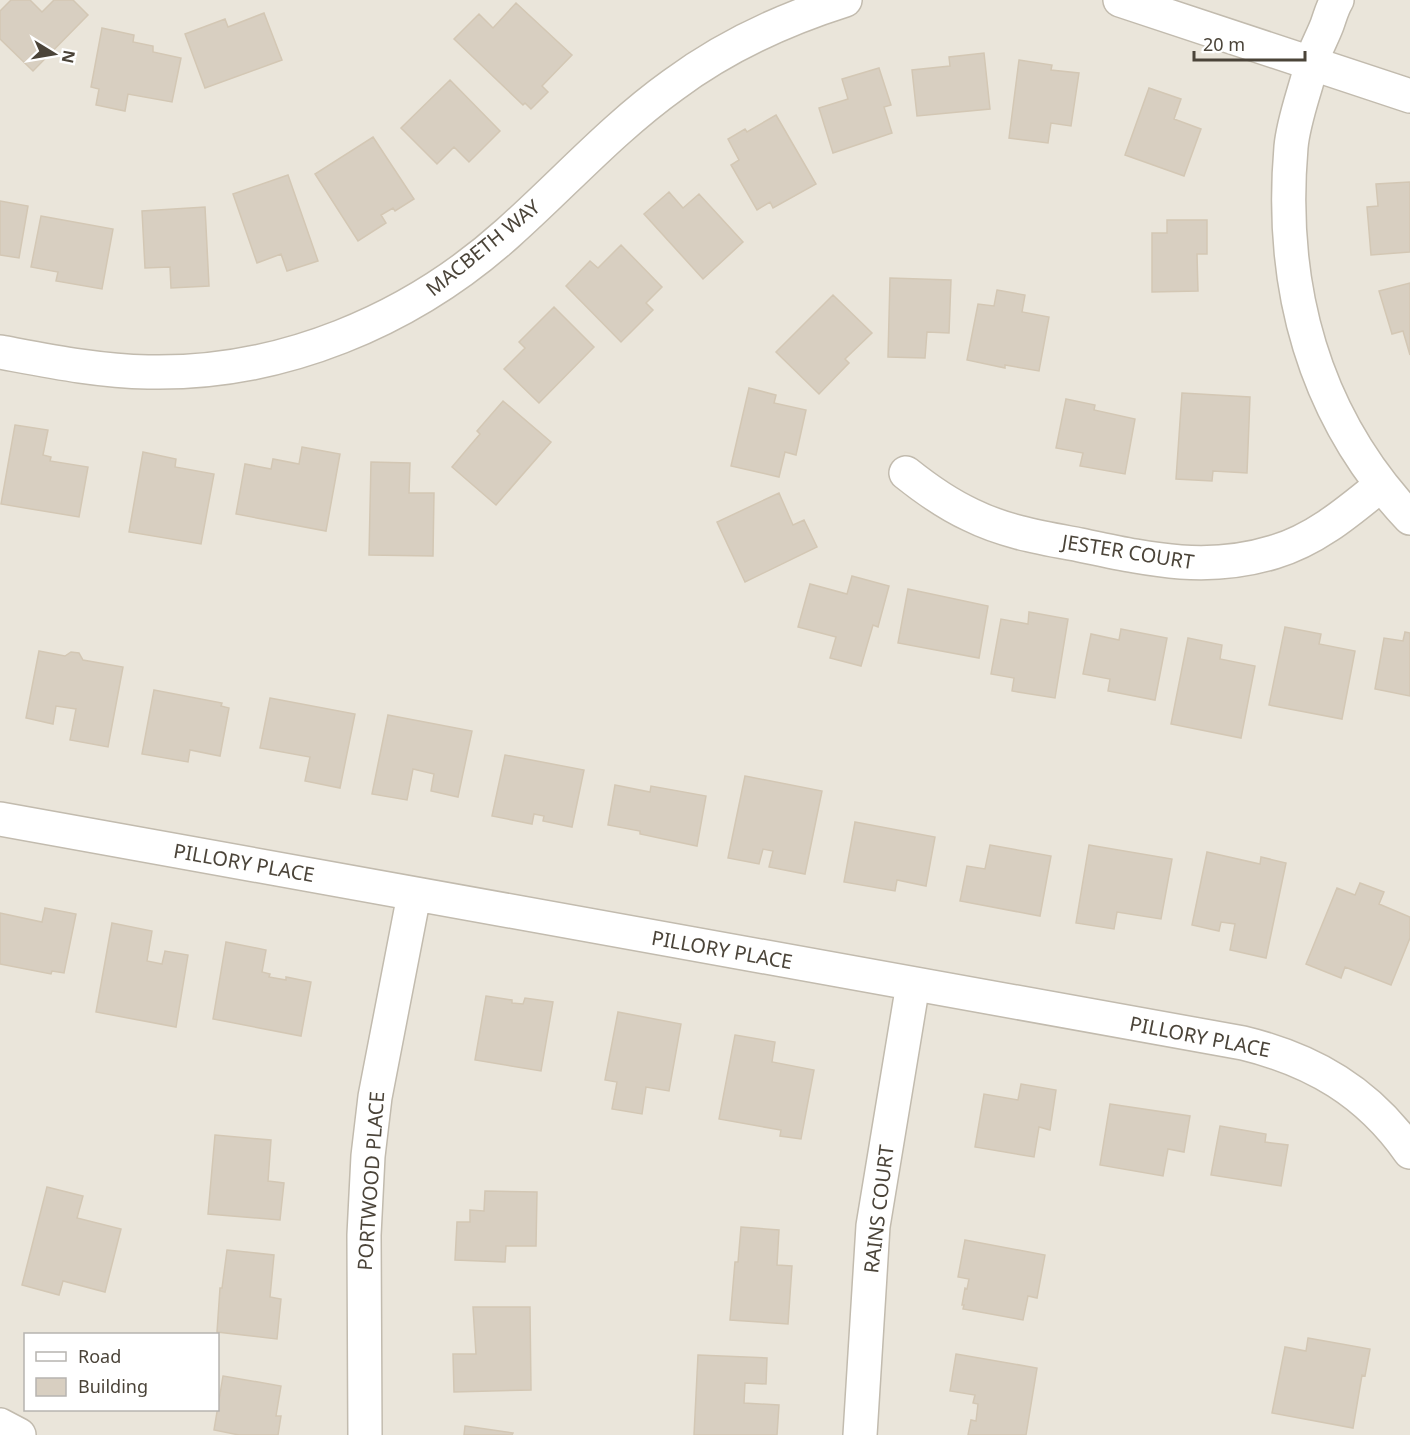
<svg xmlns="http://www.w3.org/2000/svg" width="1410" height="1435" font-family="'Noto Sans',sans-serif">
	<style>
		.residential { fill: #eae5da; fill-rule: evenodd }
		.building { fill: #d8cfc1; stroke: #d3c7b4; stroke-width: 1.5 }
		.lines { fill: none; stroke-linecap: round; stroke-linejoin: round }
		.street-casing { stroke: #c2bbae; stroke-width: 36 }
		.street { stroke: #fff; stroke-width: 33 }
		.labels { text-anchor: middle; stroke-width: 4.5; stroke-linejoin: round; paint-order: stroke }
		.street-label { font-size: 20px; fill: #4b4439; stroke: #fff }
	</style>
	<rect width="100%" height="100%" fill="#f6f3ec"/>
	<path class="residential" d="M0,0H1410V1435H0ZM26,1334H218V1410H26Z"/>
	<path class="building" d="M11,0H30L42,12L54,0H73L88,15L33,71L0,39V11Z
		M516,3L572,55L542,86L548,92L531,109L525,103L523,105L454,39L479,14L493,28Z
		M264,13L282,60L205,88L185,34L225,19L228,27Z
		M102,28L134,35L133,42L153,46V52L181,58L172,102L128,94L125,111L96,105L99,89L91,87Z
		M984,53L990,109L917,116L912,70L950,66L949,57Z
		M1019,60L1052,65L1051,70L1079,73L1071,126L1051,123L1048,143L1009,138Z
		M879,68L891,105L884,107L892,133L833,153L819,108L848,99L842,79Z
		M450,80L500,131L469,162L454,147L437,164L401,128Z
		M1149,88L1181,99L1174,119L1201,129L1184,176L1125,155Z
		M776,115L816,184L773,208L770,202L757,210L731,165L739,160L728,139L745,129L747,132Z
		M373,137L414,199L395,211L393,208L381,215L386,223L358,241L315,174Z
		M288,175L318,261L287,271L281,254L257,263L233,194Z
		M1410,182V252L1371,255L1367,207L1378,206L1376,184Z
		M669,192L683,208L699,194L743,242L703,279L644,214Z
		M0,201L28,206L19,258L0,255Z
		M205,207L209,286L171,288L170,267L145,268L142,211Z
		M41,216L113,229L102,289L56,281L58,272L31,267Z
		M1167,220H1207V254H1197L1198,291L1152,292V233H1167Z
		M621,245L662,287L646,303L653,310L621,342L566,286L590,261L598,268Z
		M890,278L951,280L949,333L927,332L925,358L888,357Z
		M1410,283V355L1403,331L1392,334L1379,291Z
		M997,290L1025,295L1022,312L1049,317L1039,371L1005,365V368L967,360L978,304L994,306Z
		M833,295L872,333L845,359L849,363L819,394L776,352Z
		M554,307L594,347L539,403L504,369L525,348L519,342Z
		M749,388L776,395L774,403L806,410L796,455L785,452L779,477L731,466Z
		M1182,393L1250,397L1247,473L1213,471L1212,481L1176,479Z
		M1066,399L1095,405L1094,410L1135,419L1125,474L1080,466L1083,453L1056,448Z
		M503,401L551,442L496,505L452,467L480,434L477,431Z
		M15,425L48,430L43,455L51,457L50,461L88,467L79,517L1,504Z
		M302,447L340,454L326,531L236,514L245,464L271,469L273,459L299,464Z
		M143,452L176,459L175,467L214,474L201,544L129,532Z
		M371,462L410,463L409,493H434L433,556L369,555Z
		M779,493L793,525L804,520L817,547L745,582L717,522Z
		M852,576L889,586L878,627L873,625L861,666L830,658L836,637L798,627L810,584L847,594Z
		M908,589L988,606L979,658L898,643Z
		M1029,612L1068,619L1055,698L1012,691L1014,678L991,674L1001,619L1028,624Z
		M1285,627L1321,634L1319,644L1355,651L1342,719L1269,705Z
		M1121,629L1167,638L1155,700L1108,691L1110,679L1083,674L1091,634L1119,640Z
		M1405,632L1410,633V696L1375,689L1384,638L1403,641Z
		M1188,638L1222,645L1220,659L1255,666L1241,738L1171,724Z
		M39,651L65,656L71,652L79,653L83,660L123,667L108,747L70,740L76,709L56,706L53,724L26,718Z
		M154,690L222,703L221,706L229,708L220,756L190,750L188,762L142,754Z
		M270,698L355,714L340,788L305,781L310,757L260,748Z
		M388,715L472,731L458,797L431,791L434,774L413,769L407,800L372,794Z
		M505,755L584,770L572,827L543,821L544,816L534,814L532,824L492,816Z
		M745,776L822,791L805,874L769,867L773,851L763,849L759,864L728,858Z
		M615,785L650,792L651,786L706,796L697,846L640,834V831L608,825Z
		M855,822L935,837L926,886L897,880L895,891L844,882Z
		M990,845L1051,856L1040,916L960,901L967,866L985,869Z
		M1089,845L1172,859L1161,919L1117,912L1114,929L1076,923Z
		M1207,852L1260,864L1261,857L1286,863L1266,958L1230,950L1235,924L1221,922L1219,931L1192,925Z
		M1360,883L1384,892L1379,904L1410,917V938L1391,985L1345,967L1341,978L1306,964L1337,888L1355,895Z
		M45,908L76,914L64,973L52,971L51,974L0,964V913L42,922Z
		M112,923L152,931L147,961L162,964L165,951L188,955L176,1027L96,1012Z
		M226,942L266,950L262,972L270,974L269,977L286,980V977L311,982L301,1036L213,1019Z
		M486,996L512,1000V1003L523,1004L525,998L553,1002L541,1071L475,1060Z
		M618,1012L681,1024L669,1091L646,1087L642,1114L612,1109L617,1082L605,1080Z
		M735,1035L775,1042L772,1062L814,1070L801,1139L780,1136L781,1130L719,1119Z
		M1021,1084L1056,1090L1050,1130L1039,1127L1034,1157L975,1147L984,1094L1018,1100Z
		M1110,1104L1190,1116L1184,1152L1168,1149L1163,1176L1100,1165Z
		M1220,1126L1266,1134L1265,1142L1288,1145L1281,1186L1211,1175Z
		M215,1135L271,1140L268,1181L284,1183L280,1220L208,1214Z
		M47,1187L83,1196L77,1218L121,1229L105,1292L63,1281L59,1295L22,1285Z
		M485,1191L537,1192L536,1246H506L505,1262L455,1260L457,1222H470V1210L484,1211Z
		M741,1227L779,1230L777,1265L792,1266L788,1324L730,1320L735,1262H738Z
		M965,1240L1045,1255L1037,1298L1028,1296L1023,1320L963,1309L964,1305H962L965,1288L967,1289L969,1279L958,1277Z
		M227,1250L274,1255L270,1297L281,1299L277,1339L217,1332L220,1288H222Z
		M473,1307H530L531,1390L454,1392L453,1354H476Z
		M1308,1338L1370,1349L1365,1376L1362,1375L1353,1428L1272,1413L1285,1347L1306,1351Z
		M956,1354L1037,1368L1026,1435H968L971,1420L976,1421L978,1404L973,1403L975,1395L950,1391Z
		M698,1355L767,1358L766,1384L745,1383L744,1403L779,1405L777,1435H694Z
		M223,1376L281,1386L276,1416H281L278,1435H239L214,1430Z
		M465,1426L513,1433L512,1435H464Z"/>
	<g class="lines">
		<g class="street-casing">
			<path id="street" d="M1120,0L1410,96
				M1337,0C1332,8 1330,17 1327,25C1322,38 1315,50 1311,63C1309,69 1309,75 1307,81C1301,102 1293,125 1291,147C1279,286 1313,415 1410,518
				M0,352C49,361 98,371 148,372C281,375 410,321 508,233C563,184 613,128 673,85C724,47 785,19 845,0
				M906,473C926,489 947,504 971,515C1005,532 1043,538 1080,545C1147,559 1206,573 1274,552C1315,540 1348,512 1381,485
				M0,819L1243,1043C1313,1060 1368,1092 1410,1152
				M0,1425L19,1435
				M365,1435L364,1235L368,1156L375,1097L414,895
				M860,1435L873,1226L913,984"/>
		</g>
		<use href="#street" class="street"/>
	</g>
	<g class="labels">
		<g class="street-label">
			<text transform="translate(483 248) rotate(-39)" y="7">MACBETH WAY</text>
			<text transform="translate(1128 552) rotate(9)" y="7">JESTER COURT</text>
			<text transform="translate(244 863) rotate(10)" y="7">PILLORY PLACE</text>
			<text transform="translate(722 950) rotate(10)" y="7">PILLORY PLACE</text>
			<text transform="translate(1200 1037) rotate(11)" y="7">PILLORY PLACE</text>
			<text transform="translate(371 1181) rotate(-86)" y="7">PORTWOOD PLACE</text>
			<text transform="translate(879 1209) rotate(-83)" y="7">RAINS COURT</text>
		</g>
	</g>
	<rect x="24" y="1333" width="195" height="78" fill="#ffffff" stroke="#b7b4b0" stroke-width="1.5"/>
	<rect x="36" y="1352" width="30" height="9" fill="#ffffff" stroke="#b7b4b0" stroke-width="1.5"/>
	<text x="78" y="1363" font-size="18" fill="#4b4439">Road</text>
	<rect x="36" y="1378" width="30" height="18" fill="#d8cfc1" stroke="#b7b4b0" stroke-width="1.5"/>
	<text x="78" y="1393" font-size="18" fill="#4b4439">Building</text>
	<g transform="translate(54 54) rotate(101)" stroke="#ffffff" stroke-width="4.5" paint-order="stroke">
	<path d="M0-4.5L10 22L0 15L-10 22Z" fill="#4b4439"/>
	<text y="-9" font-size="16" font-weight="bold" text-anchor="middle" fill="#4b4439">N</text>
	</g>
	<path d="M1194 51v9h111v-9" fill="none" stroke="#4b4439" stroke-width="3"/>
	<text x="1203" y="51" font-size="18" fill="#4b4439" stroke="#ffffff" stroke-width="4.5" paint-order="stroke">20 m</text>
</svg>
